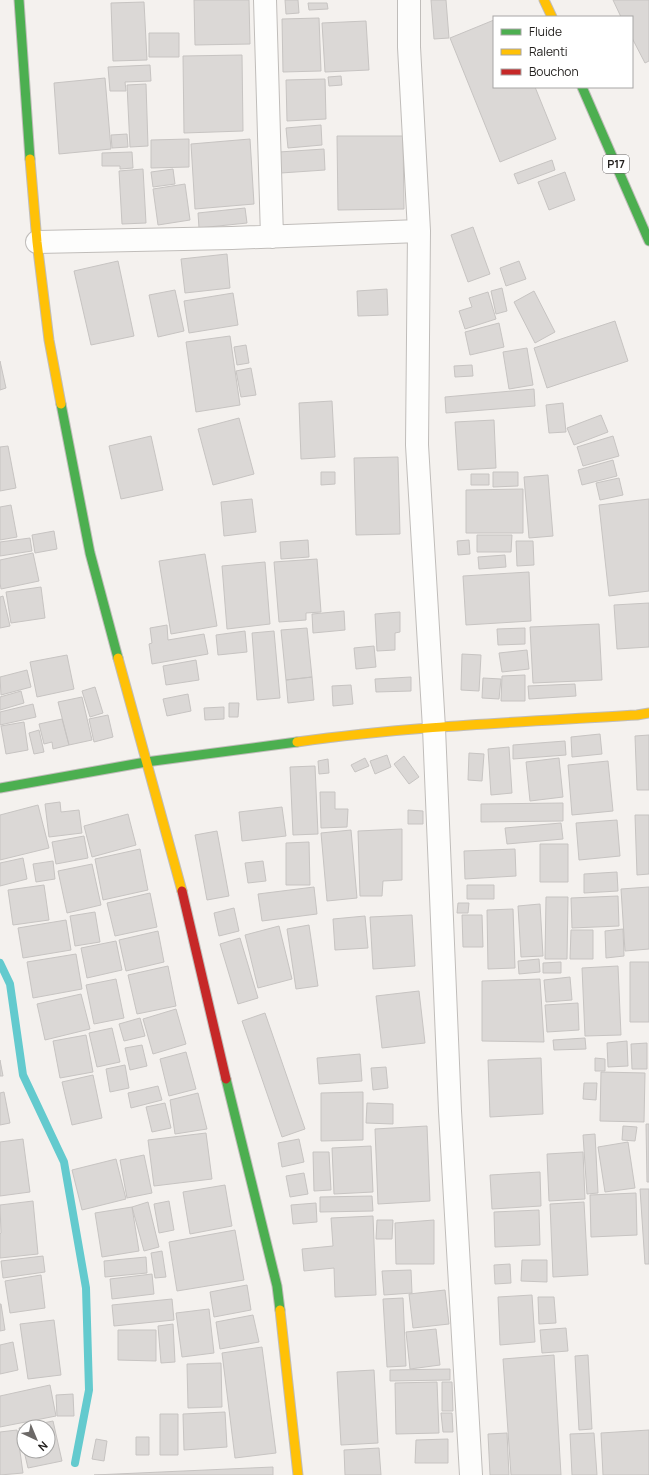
<svg xmlns="http://www.w3.org/2000/svg" width="649" height="1475" font-family="Manrope,sans-serif">
	<style>
		.lines { fill: none; stroke-linecap: round; stroke-linejoin: round }
		.stream { stroke: #63cace; stroke-width: 8 }
		.building { fill: #dbd8d6; stroke: #c7c4c2 }
		.street-casing { stroke: #c0bdba; stroke-width: 24 }
		.fast-casing { stroke: #c0bdba; stroke-width: 11 }
		.slow-casing { stroke: #c0bdba; stroke-width: 11 }
		.jam-casing { stroke: #c0bdba; stroke-width: 11 }
		.street { stroke: #fdfdfc; stroke-width: 22 }
		.fast { stroke: #4caf50; stroke-width: 9 }
		.slow { stroke: #ffc107; stroke-width: 9 }
		.jam { stroke: #c62828; stroke-width: 9 }
		.labels { text-anchor: middle; stroke-width: 4; stroke-linejoin: round; paint-order: stroke }
		.shield { fill: #fff; stroke: #656362; stroke-width: 1 }
		.shield-label { font-size: 11px; font-weight: bold; fill: #23201e }
	</style>
	<rect width="100%" height="100%" fill="#f4f1ee"/>
	<g class="lines">
		<path class="stream" d="M0,963L10,984L23,1075L64,1162L86,1288L89,1390L75,1463"/>
	</g>
	<path class="building" d="M194,0H249L250,44L195,45Z
		M285,0H298L299,13L286,14Z
		M431,0H446L449,38L434,39Z
		M613,0H649V61L645,63L632,38V17H621Z
		M144,2L147,60L113,61L111,3Z
		M308,3H327L328,9L309,10Z
		M319,18L321,71L283,72L282,19Z
		M494,20V87H535L556,139L500,162L450,38Z
		M366,21L369,70L325,72L322,23Z
		M149,33H179V57H149Z
		M242,55L243,131L184,133L183,56Z
		M150,65L151,81L125,82L126,91H110L108,67Z
		M341,76L342,85L329,86L328,77Z
		M105,78L111,149L59,154L54,83Z
		M325,79L326,119L287,121L286,80Z
		M146,84L148,146L130,147L127,85Z
		M321,125L322,145L288,148L286,128Z
		M127,134L128,147L112,148L111,135Z
		M337,136H403L404,209L338,210Z
		M189,139V167L151,168V140Z
		M250,139L254,204L195,209L191,144Z
		M324,149L325,170L281,173L279,152Z
		M132,152L133,168L120,169V166H102V153Z
		M552,160L555,170L518,184L514,174Z
		M143,169L146,223L122,224L119,171Z
		M173,169L175,184L153,187L151,172Z
		M565,172L575,200L549,210L538,182Z
		M185,184L190,220L158,225L153,189Z
		M245,208L247,223L199,228L198,213Z
		M473,227L490,274L468,282L451,235Z
		M227,254L230,288L185,293L181,259Z
		M118,261L134,336L91,345L74,271Z
		M519,261L526,279L506,286L500,268Z
		M502,288L507,311L496,314L491,291Z
		M387,289L388,315L358,316L357,291Z
		M175,290L184,331L158,337L149,295Z
		M534,291L555,332L535,343L514,302Z
		M488,292L496,319L465,329L459,311L472,307L469,298Z
		M233,293L238,325L189,333L184,301Z
		M615,321L628,361L547,388L534,348Z
		M499,323L504,347L470,355L465,332Z
		M230,336L240,405L196,412L186,342Z
		M246,345L249,363L237,365L234,347Z
		M527,348L533,385L509,389L503,352Z
		M0,361L6,388L0,390Z
		M472,365L473,376L455,377L454,366Z
		M251,368L256,395L241,397L236,371Z
		M534,389L535,406L446,413L445,397Z
		M332,401L335,457L301,459L299,403Z
		M563,403L566,432L549,433L546,405Z
		M601,415L608,432L574,445L567,428Z
		M239,418L254,474L213,485L198,429Z
		M494,420L496,468L458,470L455,422Z
		M151,436L163,490L121,499L109,446Z
		M613,436L619,456L583,466L577,447Z
		M8,446L16,488L0,491V447Z
		M398,457L400,534L356,535L354,458Z
		M613,460L617,476L582,485L578,470Z
		M321,472H335V484L321,485Z
		M493,472H518V486L493,487Z
		M471,474H489V485H471Z
		M548,475L553,536L529,538L524,477Z
		M619,478L623,495L600,500L596,483Z
		M523,489V533H466V490Z
		M252,499L256,532L224,536L221,502Z
		M649,499V591L609,596L599,505Z
		M11,505L17,537L0,540V507Z
		M54,531L57,549L35,553L32,535Z
		M477,535H512L511,552H477Z
		M30,538L32,551L0,556V542Z
		M308,540L309,557L281,559L280,542Z
		M469,540L470,554L458,555L457,541Z
		M516,541H533L534,565L517,566Z
		M33,553L39,581L1,589L0,583V560Z
		M205,554L217,626L171,634L159,561Z
		M505,555L506,567L479,569L478,557Z
		M317,559L321,612L306,613V620L279,622L274,562Z
		M265,562L270,624L227,629L222,566Z
		M529,572L531,621L466,625L463,576Z
		M41,587L45,618L11,623L6,592Z
		M3,596L10,626L0,628V597Z
		M649,603V647L617,649L614,605Z
		M344,611L345,630L313,633L312,614Z
		M400,612V632L395,633V650L377,651L375,614Z
		M599,624L602,680L533,683L530,627Z
		M167,625L168,640L204,634L208,654L152,664L149,644L152,643L150,628Z
		M307,628L312,677L286,680L281,630Z
		M525,628V644L498,645L497,629Z
		M245,631L247,652L218,655L216,635Z
		M274,631L280,698L257,700L252,633Z
		M374,646L376,667L356,669L354,648Z
		M527,650L529,669L502,672L499,653Z
		M462,654L481,655L479,691L461,690Z
		M67,655L74,689L37,697L30,662Z
		M196,660L199,680L166,685L163,666Z
		M27,670L31,687L1,695L0,677Z
		M525,675V701H501L502,676Z
		M312,677L314,700L288,703L286,680Z
		M411,677V691L376,692L375,679Z
		M483,678L501,679L499,699L482,698Z
		M575,684L576,696L529,699L528,686Z
		M351,685L353,704L333,706L332,686Z
		M95,687L103,713L90,717L82,691Z
		M21,691L24,703L0,710V697Z
		M188,694L191,711L167,716L163,699Z
		M82,697L92,740L69,745L58,702Z
		M229,703H239L238,717H229Z
		M33,704L36,717L0,725V712Z
		M224,707V719L205,720L204,708Z
		M108,715L113,737L94,742L89,719Z
		M62,719L69,745L53,749L52,742L44,744L39,724Z
		M24,722L28,750L6,754L1,726Z
		M39,730L44,752L34,754L29,733Z
		M600,734L602,754L572,757L571,737Z
		M649,735V790H637L635,736Z
		M565,741L566,755L513,759V745Z
		M509,747L512,793L491,795L488,749Z
		M469,753L484,754L482,781L468,780Z
		M387,755L391,767L375,774L370,761Z
		M404,756L419,777L409,784L394,764Z
		M365,758L369,766L355,772L351,765Z
		M559,758L563,797L530,801L526,762Z
		M328,759L329,773L319,774L318,761Z
		M608,761L613,811L572,815L568,765Z
		M315,766L318,834L293,835L290,767Z
		M320,792H335V809H348L347,827L321,828Z
		M60,802L61,812L79,810L82,833L49,837L45,804Z
		M563,803V821L481,822V804Z
		M38,805L49,848L0,860V815Z
		M282,807L286,836L242,841L239,812Z
		M408,810L423,811V824H408Z
		M128,814L136,845L92,857L84,826Z
		M635,815H649V874L637,875Z
		M617,820L620,856L579,860L576,823Z
		M561,823L563,839L507,844L505,828Z
		M402,829V880L383,881L382,896H360L358,831Z
		M351,830L357,898L327,901L321,833Z
		M217,831L229,896L207,900L195,835Z
		M84,836L88,858L56,864L52,842Z
		M309,842L310,885H286V843Z
		M540,844H568V882H540Z
		M140,849L148,890L103,900L95,859Z
		M515,849L516,876L465,879L464,851Z
		M23,858L27,879L0,886V863Z
		M53,861L55,879L36,882L33,864Z
		M263,861L266,881L248,883L245,863Z
		M92,864L101,905L67,913L58,871Z
		M617,872L618,891L584,893V874Z
		M44,885L49,920L13,925L8,890Z
		M467,885H494V899H467Z
		M314,887L317,914L262,921L258,894Z
		M649,887V949L625,951L621,889Z
		M150,893L157,927L115,936L107,903Z
		M618,896L619,926L572,928L571,898Z
		M546,897H568L567,959H545Z
		M458,903H469L468,913H457Z
		M540,904L543,956L521,957L518,906Z
		M234,908L239,931L219,936L214,913Z
		M513,909L515,968L488,969L487,910Z
		M95,912L100,942L75,946L70,916Z
		M412,915L415,966L373,969L370,917Z
		M462,915H482L483,947H463Z
		M365,916L368,948L335,950L333,919Z
		M66,920L71,950L23,958L18,928Z
		M309,925L318,986L296,989L287,929Z
		M279,926L292,979L258,988L245,935Z
		M623,929L624,956L606,958L605,931Z
		M571,930H593V959H570Z
		M158,931L164,962L126,971L119,940Z
		M240,938L258,998L238,1004L220,944Z
		M116,941L122,970L87,978L81,948Z
		M76,954L82,989L33,998L27,962Z
		M539,959L540,972L519,974L518,961Z
		M561,962V973H543V963Z
		M630,962H649V1022H630Z
		M168,966L176,1006L137,1014L128,975Z
		M618,966L621,1035L585,1036L582,968Z
		M570,977L572,1000L546,1002L544,980Z
		M116,979L124,1018L94,1024L86,985Z
		M540,979L544,1042L482,1041V981Z
		M419,991L425,1043L382,1048L376,996Z
		M81,994L90,1029L45,1040L37,1004Z
		M578,1003L579,1030L547,1032L545,1005Z
		M176,1009L186,1044L153,1054L143,1019Z
		M265,1013L305,1129L282,1137L242,1021Z
		M140,1018L145,1036L124,1041L119,1024Z
		M112,1028L120,1062L97,1067L89,1033Z
		M86,1035L93,1072L60,1078L53,1041Z
		M585,1038L586,1049L554,1050L553,1040Z
		M627,1041L628,1066L608,1067L607,1043Z
		M647,1043V1069H632L631,1044Z
		M142,1045L147,1066L130,1070L125,1048Z
		M186,1052L196,1089L169,1096L160,1059Z
		M360,1054L362,1081L319,1084L317,1058Z
		M541,1058L543,1114L490,1117L488,1060Z
		M595,1058L605,1059V1071H595Z
		M0,1060L3,1076H0Z
		M125,1065L129,1088L110,1092L106,1069Z
		M386,1067L388,1088L373,1090L371,1068Z
		M601,1072L645,1073L644,1122L600,1121Z
		M93,1075L102,1118L72,1125L62,1082Z
		M584,1083H597L596,1100L583,1099Z
		M158,1086L162,1100L131,1108L128,1093Z
		M4,1092L10,1123L0,1125V1093Z
		M363,1092V1140L321,1141V1093Z
		M198,1093L207,1129L175,1134L170,1100Z
		M165,1103L171,1128L152,1132L146,1107Z
		M367,1103L393,1104V1124L366,1123Z
		M646,1124H649V1182H647Z
		M427,1126L430,1201L378,1204L375,1129Z
		M623,1126L637,1127L635,1141L622,1140Z
		M206,1133L212,1179L154,1186L148,1140Z
		M595,1134L598,1193L587,1194L583,1135Z
		M23,1139L30,1192L0,1196V1142Z
		M299,1139L304,1162L282,1167L278,1143Z
		M628,1142L635,1188L605,1192L598,1147Z
		M371,1146L373,1192L334,1194L332,1148Z
		M313,1152H329L331,1190L314,1191Z
		M583,1152L585,1199L549,1201L547,1154Z
		M144,1155L152,1193L127,1198L120,1160Z
		M116,1159L126,1199L82,1210L72,1170Z
		M540,1172L541,1206L492,1209L490,1175Z
		M304,1173L308,1194L290,1197L286,1176Z
		M225,1185L232,1226L190,1234L183,1192Z
		M640,1189H649V1264H645Z
		M636,1193L637,1235L591,1237L590,1195Z
		M372,1196L373,1211L320,1212V1197Z
		M33,1201L38,1254L0,1258V1234L1,1233L0,1205Z
		M169,1201L174,1230L159,1233L154,1204Z
		M148,1202L159,1247L144,1251L132,1207Z
		M584,1202L588,1275L553,1277L550,1204Z
		M316,1203L317,1222L293,1224L291,1205Z
		M132,1207L139,1251L102,1257L95,1213Z
		M539,1210L540,1245L495,1247L494,1212Z
		M373,1216L376,1295L335,1297L334,1268L304,1271L302,1249L333,1246L331,1218Z
		M377,1220H393L392,1239H376Z
		M434,1220V1264H396L395,1223Z
		M235,1230L244,1280L177,1291L169,1242Z
		M162,1251L166,1277L155,1278L151,1253Z
		M43,1256L45,1272L3,1278L1,1261Z
		M146,1257L147,1273L105,1277L104,1261Z
		M522,1260H547V1282L521,1281Z
		M510,1264L511,1283L495,1284L494,1265Z
		M411,1270L412,1293L384,1295L382,1271Z
		M152,1274L154,1294L112,1299L110,1279Z
		M41,1275L45,1308L10,1313L5,1281Z
		M247,1285L251,1310L214,1317L210,1292Z
		M445,1290L449,1324L413,1328L409,1294Z
		M532,1295L535,1342L500,1345L498,1297Z
		M538,1297H554L556,1323L539,1324Z
		M403,1298L406,1366L387,1367L383,1299Z
		M172,1299L174,1320L114,1326L112,1305Z
		M0,1304H1L5,1330L0,1331Z
		M209,1309L214,1353L182,1357L176,1313Z
		M253,1315L259,1342L220,1349L216,1322Z
		M54,1320L61,1375L28,1379L20,1324Z
		M173,1324L175,1362L161,1363L158,1326Z
		M566,1328L568,1351L542,1353L540,1330Z
		M436,1329L440,1365L410,1369L406,1332Z
		M118,1330H156V1361L118,1360Z
		M13,1342L18,1370L0,1374V1345Z
		M262,1347L276,1453L235,1458L222,1353Z
		M554,1355L561,1475H511L503,1359Z
		M588,1355L592,1429L579,1430L575,1356Z
		M221,1363L222,1407L188,1408L187,1364Z
		M450,1369V1380L390,1381V1370Z
		M374,1370L378,1443L341,1445L337,1372Z
		M437,1382L439,1433L396,1434L395,1383Z
		M442,1382H452L453,1411H442Z
		M50,1385L56,1416L0,1427V1396Z
		M73,1394L74,1416H57L56,1395Z
		M225,1412L227,1447L184,1450L183,1414Z
		M441,1413H452L453,1432H443Z
		M160,1414H178V1455H160Z
		M53,1421L62,1461L28,1468L24,1451H48V1427H24V1450L19,1428Z
		M17,1430L23,1473L0,1475V1432Z
		M649,1430V1475H603L601,1433Z
		M507,1433L509,1475H490L488,1434Z
		M594,1433L597,1475H572L570,1434Z
		M136,1437H149V1455H136Z
		M96,1439L107,1441L104,1461L92,1459Z
		M448,1439V1463H415L416,1440Z
		M379,1448L381,1475H345L344,1450Z
		M273,1467V1475H94Z"/>
	<g class="lines">
		<g class="street-casing">
			<path id="street" d="M265,0L272,237
				M409,0V47L419,231L417,445L434,728L450,1111L471,1475
				M37,242L232,238L419,231"/>
		</g>
		<g class="fast-casing">
			<path id="fast" d="M19,0L30,159
				M582,87L649,241
				M61,404L90,553L118,658
				M0,788L146,762L297,742
				M226,1079L277,1286L280,1310"/>
		</g>
		<g class="slow-casing">
			<path id="slow" d="M544,0L552,17
				M30,159L37,242L49,340L61,404
				M118,658L182,891
				M297,742C410,726 524,722 637,715L649,713
				M280,1310L298,1475"/>
		</g>
		<g class="jam-casing">
			<path id="jam" d="M182,891L226,1079"/>
		</g>
		<use href="#street" class="street"/>
		<use href="#fast" class="fast"/>
		<use href="#slow" class="slow"/>
		<use href="#jam" class="jam"/>
	</g>
	<g class="labels">
		<rect class="shield" x="603" y="155" width="26" height="18" rx="3"/>
		<g class="shield-label">
			<text x="616" y="168">P17</text>
		</g>
	</g>
	<rect x="493" y="16" width="140" height="72" fill="#ffffff" stroke="#a7a6a5"/>
	<rect x="501" y="29" width="20" height="6" fill="#4caf50" stroke="#a7a6a5"/>
	<text x="529" y="36" font-size="12" fill="#23201e">Fluide</text>
	<rect x="501" y="49" width="20" height="6" fill="#ffc107" stroke="#a7a6a5"/>
	<text x="529" y="56" font-size="12" fill="#23201e">Ralenti</text>
	<rect x="501" y="69" width="20" height="6" fill="#c62828" stroke="#a7a6a5"/>
	<text x="529" y="76" font-size="12" fill="#23201e">Bouchon</text>
	<g transform="translate(36 1439) rotate(136)"><circle r="19" fill="#ffffff" stroke="#a7a6a5"/>
	<path d="M0-3L7 15L0 10L-7 15Z" fill="#6c6967"/>
	<text y="-6" font-size="11" font-weight="bold" text-anchor="middle" fill="#23201e">N</text>
	</g>
</svg>
